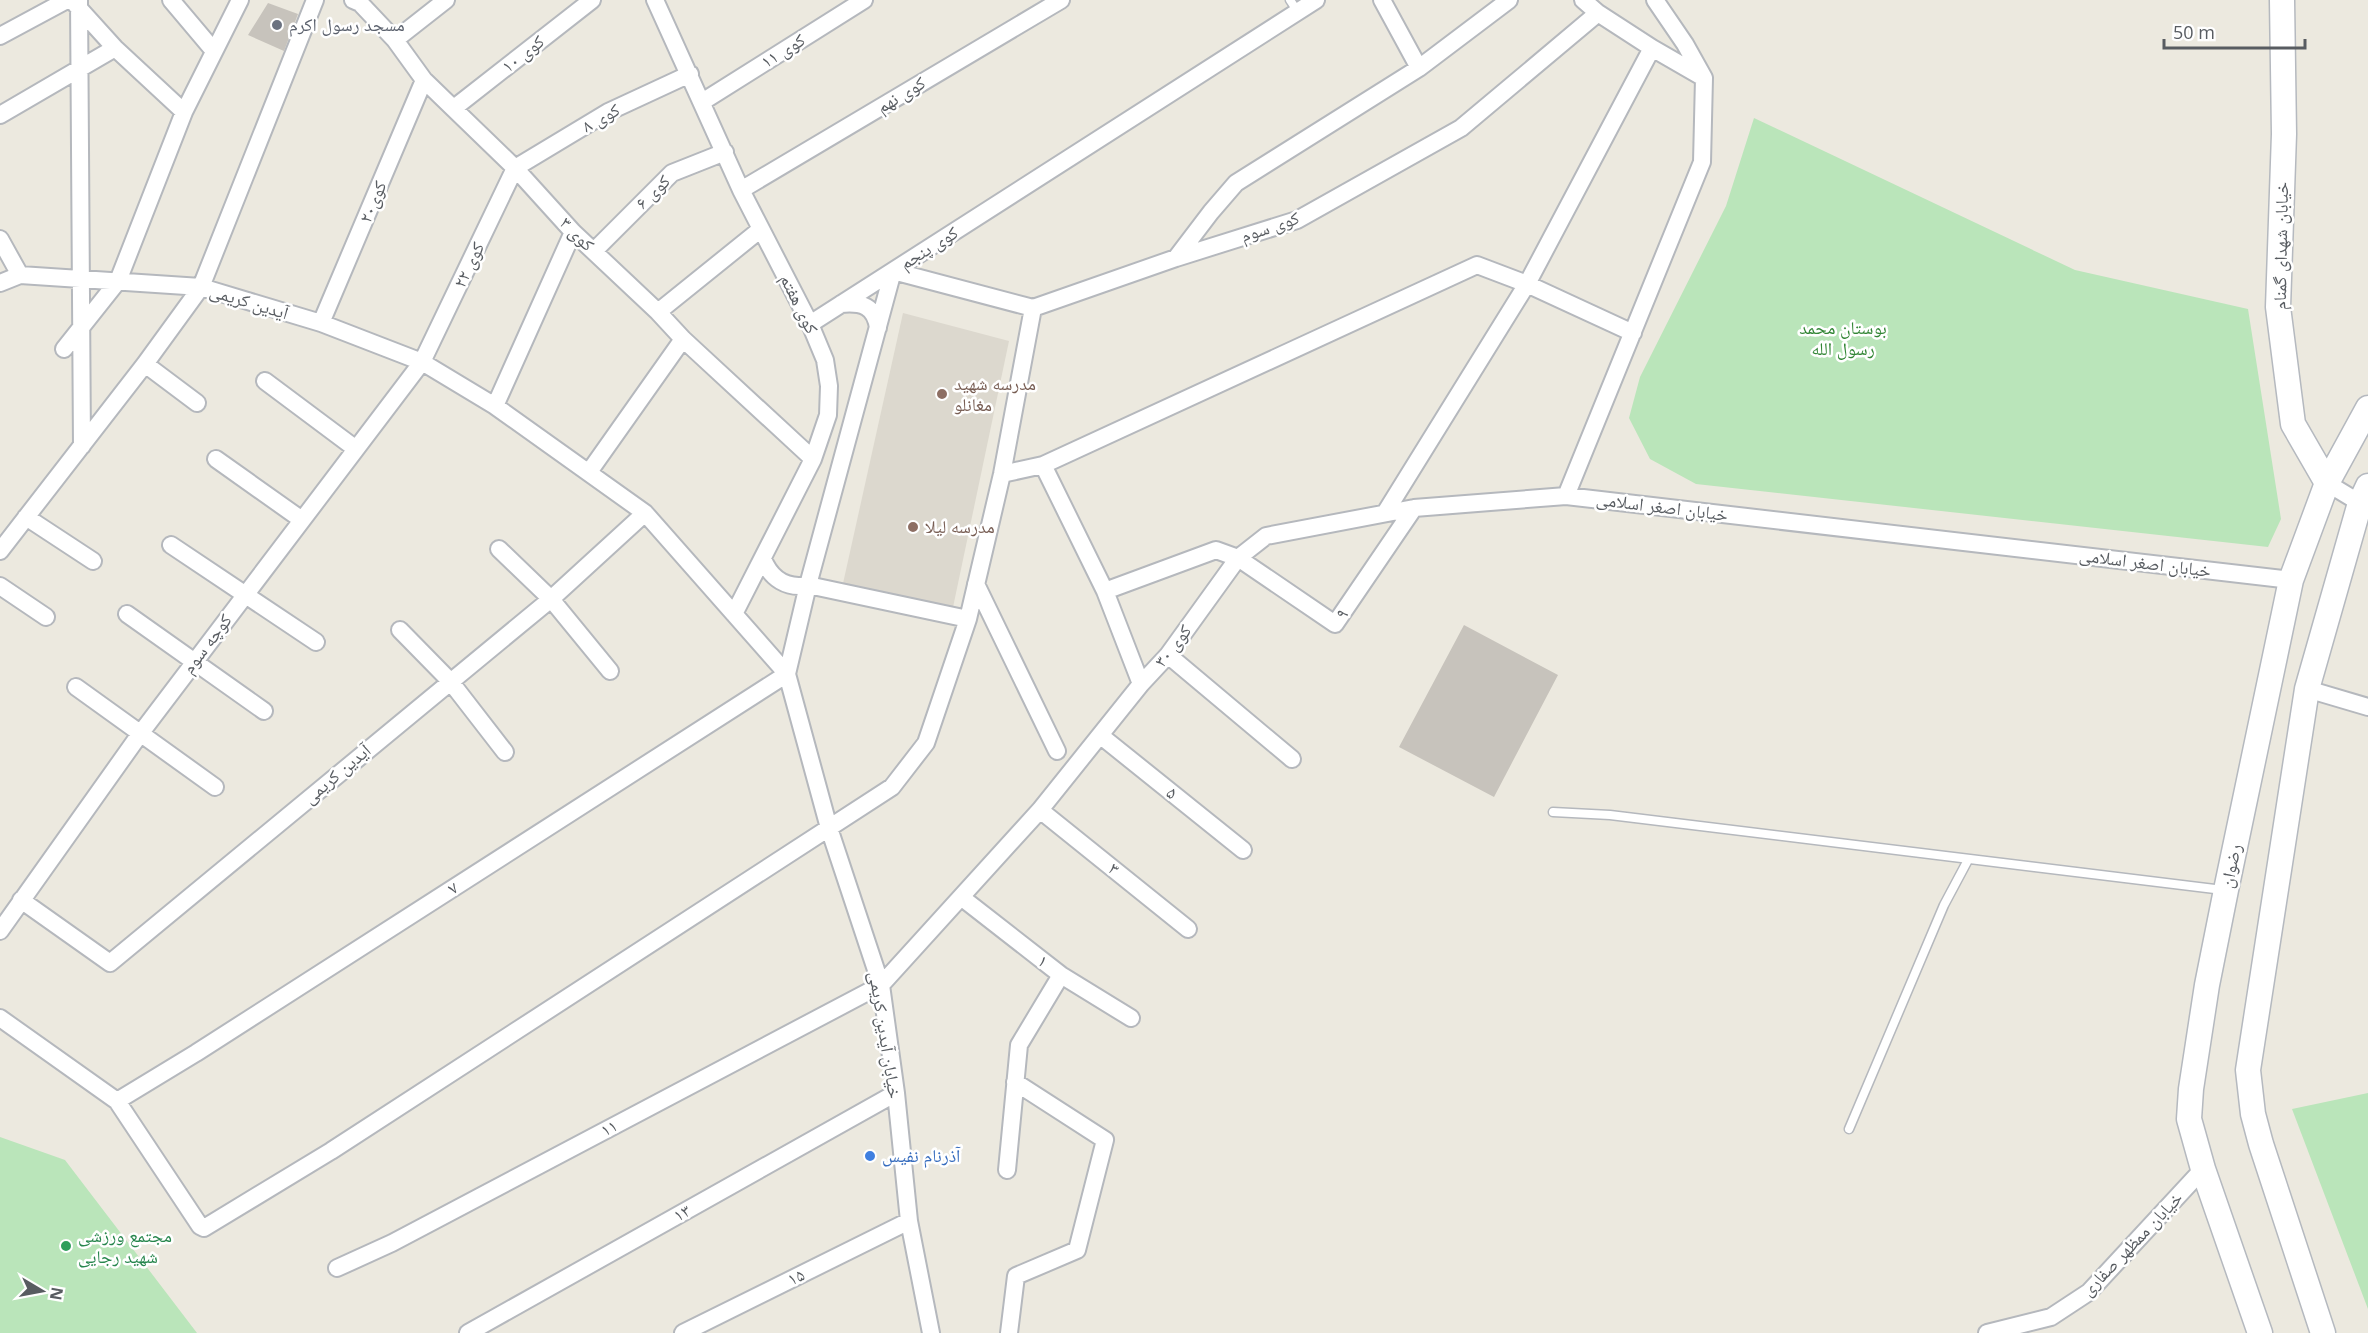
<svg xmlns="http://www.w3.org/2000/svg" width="2368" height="1333" font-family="'Open Sans','Noto Naskh Arabic',sans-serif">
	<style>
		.education { fill: #dcd8ce }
		.green { fill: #bae5ba }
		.building { fill: #c7c3bc }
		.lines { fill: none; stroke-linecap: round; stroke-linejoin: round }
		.lane-casing { stroke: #b5b8bd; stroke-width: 11 }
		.street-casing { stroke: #b5b8bd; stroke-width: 20 }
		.secondary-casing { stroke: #b5b9bf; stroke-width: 27 }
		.lane { stroke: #fff; stroke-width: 8 }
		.street { stroke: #fff; stroke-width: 16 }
		.secondary { stroke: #fff; stroke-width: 24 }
		.worship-dot { fill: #6b7280; stroke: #fff; stroke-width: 2 }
		.education-dot { fill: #8d6e63; stroke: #fff; stroke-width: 2 }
		.shop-dot { fill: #3f7fe0; stroke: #fff; stroke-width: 2 }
		.leisure-dot { fill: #2e9e5b; stroke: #fff; stroke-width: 2 }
		.labels { text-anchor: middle; stroke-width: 5; stroke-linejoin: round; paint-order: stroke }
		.worship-label { font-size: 18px; fill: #5b616d; stroke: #fff; text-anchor: start }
		.street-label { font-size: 18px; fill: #585c61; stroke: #fff }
		.park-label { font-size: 18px; fill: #328635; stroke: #fff }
		.education-label { font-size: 18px; fill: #785e54; stroke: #fff; text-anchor: start }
		.shop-label { font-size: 18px; fill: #366cbe; stroke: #fff; text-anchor: start }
		.leisure-label { font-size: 18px; fill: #27864d; stroke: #fff; text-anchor: start }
	</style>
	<rect width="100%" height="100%" fill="#ece9df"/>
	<path class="education" d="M903,313L1009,341L952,612L842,588Z"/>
	<path class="green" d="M1754,118L2075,270L2248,309L2281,519L2268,547L1696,484L1650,459L1629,418L1640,377L1726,206Z
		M2368,1093V1309L2292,1109Z
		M0,1137L65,1160L197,1333H0Z"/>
	<path class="building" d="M268,3L298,14L284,51L248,35Z
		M1464,625L1558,675L1494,797L1399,747Z"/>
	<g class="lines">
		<g class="lane-casing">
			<path id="lane" d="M1290,0L1298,12
				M1553,812L1610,815L2223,890
				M1849,1129L1944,905L1968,860"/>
		</g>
		<g class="street-casing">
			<path id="street" d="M79,0L82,446
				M171,0L214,51
				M353,0L360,3L395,40L424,80L515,168L573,232L658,312L683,339L813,459
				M655,0L741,190L810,324L825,360L829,386L828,415L813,459L734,614
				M1382,0L1419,68
				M1655,0L1685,44L1704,78L1702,162L1566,496L2291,580
				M76,5L115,48L184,112
				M0,36L67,0
				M395,40L446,0
				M1652,48L1704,78
				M702,102L864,0
				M454,108L592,0
				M0,115L115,48
				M515,168L608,112L690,74
				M741,190L1061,0
				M0,239L20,275
				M594,251L672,173L725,152
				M1176,258L1211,212L1236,183L1419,68L1509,0
				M893,271L1033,308L1176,258L1297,220L1461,128L1598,13
				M0,283L20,275L201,287L321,323L422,362L495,406L645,513L787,674L829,828L881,985L896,1093L909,1221L931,1333
				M841,304C862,302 875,306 878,328
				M658,312L761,229
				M321,323L424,80
				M810,324L1316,0
				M64,349L118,281L184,112L240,0
				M145,364L197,403
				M265,381L356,449
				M495,406L573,232
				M216,459L302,520
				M1043,465L1477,265L1527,284L1633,333
				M589,472L683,339
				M1002,474L1043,465L1105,591L1141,684
				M2327,483L2360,503
				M1385,513L1527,284L1652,48L1598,13L1583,0
				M26,517L93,561
				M171,545L316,642
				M499,549L551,599L610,671
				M0,551L145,364L201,287L315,0
				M763,559C771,579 787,589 808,585L968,619
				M976,584L1057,751
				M0,586L46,617
				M1105,591L1216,550L1238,558L1335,624L1414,508
				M127,614L264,711
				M400,630L450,681L505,752
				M1168,655L1292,759
				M787,674L808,585L893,271
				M76,687L215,787
				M2307,689L2368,707
				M1101,736L1243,850
				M1040,810L1188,929
				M961,897L1061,975L1131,1018
				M21,900L110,963L551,599L645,513
				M0,931L140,734L422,362L515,168
				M0,1018L117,1101L200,1226L204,1228L331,1151L892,787L926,743L968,619L1002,474L1033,308
				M117,1101L196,1053L787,674
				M1007,1170L1019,1045L1061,975
				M337,1268L392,1243L881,985L1040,810L1141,684L1168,655L1238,558L1266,536L1414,508L1566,496
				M468,1333L896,1093
				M683,1333L909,1221
				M1009,1333L1016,1276L1077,1250L1105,1140L1015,1082
				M1987,1333L2051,1317L2089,1292L2203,1169"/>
		</g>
		<g class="secondary-casing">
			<path id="secondary" d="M2282,0L2284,134L2278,307L2293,424L2327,483
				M2260,1333L2203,1169L2189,1119L2191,1089L2207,985L2226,890L2291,580L2327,483L2368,408
				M2323,1333L2261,1144L2253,1114L2248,1070L2307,689L2360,503L2368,486"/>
		</g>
		<use href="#lane" class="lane"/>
		<use href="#street" class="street"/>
		<use href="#secondary" class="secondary"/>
	</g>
	<circle class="worship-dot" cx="277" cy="25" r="6"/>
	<g class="education-dot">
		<circle cx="942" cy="394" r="6"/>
		<circle cx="913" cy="527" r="6"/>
	</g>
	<circle class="shop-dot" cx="870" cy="1156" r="6"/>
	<circle class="leisure-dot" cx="66" cy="1246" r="6"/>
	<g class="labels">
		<g class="worship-label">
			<text x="289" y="31">مسجد رسول اکرم</text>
		</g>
		<g class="street-label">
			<text transform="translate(783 51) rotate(-32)" y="6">کوی ۱۱</text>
			<text transform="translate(523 54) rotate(-38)" y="6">کوی ۱۰</text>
			<text transform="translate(901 95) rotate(-31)" y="6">کوی نهم</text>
			<text transform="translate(601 118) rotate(-29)" y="6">کوی ۸</text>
			<text transform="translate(653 192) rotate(-44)" y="6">کوی ۶</text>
			<text transform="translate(373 202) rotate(-67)" y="6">کوی۲۰</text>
			<text transform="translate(1270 227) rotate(-19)" y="6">کوی سوم</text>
			<text transform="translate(577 234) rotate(45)" y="6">کوی ۳</text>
			<text transform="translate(2281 246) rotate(-89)" y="6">خیابان شهدای گمنام</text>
			<text transform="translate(929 248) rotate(-32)" y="6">کوی پنجم</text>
			<text transform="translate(469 265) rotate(-64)" y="6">کوی ۲۲</text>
			<text transform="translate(249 302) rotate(17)" y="6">آیدین کریمی</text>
			<text transform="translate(799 304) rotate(64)" y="6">کوی هفتم</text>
			<text transform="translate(1662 507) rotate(7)" y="6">خیابان اصغر اسلامی</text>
			<text transform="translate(2145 563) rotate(7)" y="6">خیابان اصغر اسلامی</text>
			<text transform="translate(1342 614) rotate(-53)" y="6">۹</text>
			<text transform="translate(207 644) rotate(-53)" y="6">کوچه سوم</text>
			<text transform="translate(1173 646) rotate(-52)" y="6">کوی ۳۰</text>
			<text transform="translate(337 774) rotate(-40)" y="6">آیدین کریمی</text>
			<text transform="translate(1172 793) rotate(39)" y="6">۵</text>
			<text transform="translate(2231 866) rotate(-78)" y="6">رضوان</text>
			<text transform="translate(1114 869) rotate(39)" y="6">۳</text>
			<text transform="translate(453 888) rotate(-33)" y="6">۷</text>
			<text transform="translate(1043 961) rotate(38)" y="6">۱</text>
			<text transform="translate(885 1035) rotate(81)" y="6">خیابان آیدین کریمی</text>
			<text transform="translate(609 1128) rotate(-28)" y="6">۱۱</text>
			<text transform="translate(682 1213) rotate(-29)" y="6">۱۳</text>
			<text transform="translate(2132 1244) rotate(-46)" y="6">خیابان ممظهر صفاری</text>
			<text transform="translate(796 1277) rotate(-26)" y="6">۱۵</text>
		</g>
		<g class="park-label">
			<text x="1843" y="334">بوستان محمد<tspan x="1843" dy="21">رسول الله</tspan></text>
		</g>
		<g class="education-label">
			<text x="954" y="390">مدرسه شهید<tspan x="954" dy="21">مغانلو</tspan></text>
			<text x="925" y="533">مدرسه لیلا</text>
		</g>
		<g class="shop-label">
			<text x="882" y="1162">آذرنام نفیس</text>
		</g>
		<g class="leisure-label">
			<text x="78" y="1242">مجتمع ورزشی<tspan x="78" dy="21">شهید رجایی</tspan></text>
		</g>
	</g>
	<g transform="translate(42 1291) rotate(100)" stroke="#ffffff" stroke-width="4.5" paint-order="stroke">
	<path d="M0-4.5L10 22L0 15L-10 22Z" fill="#585c61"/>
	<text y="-9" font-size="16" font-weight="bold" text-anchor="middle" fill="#585c61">N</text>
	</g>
	<path d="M2164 39v9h141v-9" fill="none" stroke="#585c61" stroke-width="3"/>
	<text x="2173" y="39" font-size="18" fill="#585c61" stroke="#ffffff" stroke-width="4.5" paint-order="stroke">50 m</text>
</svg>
